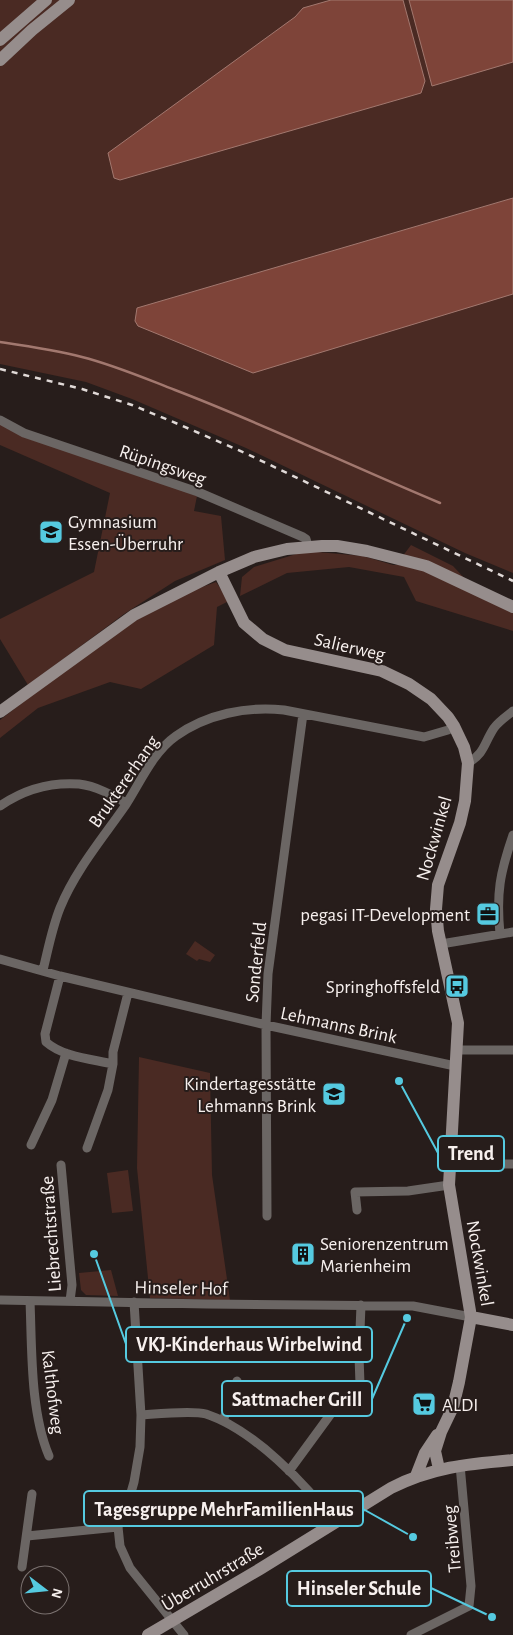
<svg xmlns="http://www.w3.org/2000/svg" width="513" height="1635" font-family="'Alegreya Sans',sans-serif">
	<style>
		.green { fill: #4a2a23 }
		.water { fill: #7e4439; stroke: #a2786f }
		.lines { fill: none; stroke-linecap: round; stroke-linejoin: round }
		.stream { stroke: #a2786f; stroke-width: 2.5 }
		.street { stroke: #6b6664; stroke-width: 9 }
		.secondary { stroke: #968d8c; stroke-width: 12 }
		.rail { stroke: #e0d9d7; stroke-width: 2.5; stroke-dasharray: 6 6; stroke-linecap: butt }
		.labels { text-anchor: middle; stroke-width: 4; stroke-linejoin: round; paint-order: stroke }
		.street-label { font-size: 19px; fill: #f7f0ee; stroke: #271d1b }
		.poi-label { font-size: 19px; fill: #f7f0ee; stroke: #271d1b; text-anchor: start }
		.leader { fill: none; stroke: #55cae0; stroke-width: 2 }
		.callout-dot { fill: #55cae0; stroke: #271d1b; stroke-width: 2 }
		.callout { fill: #271d1b; stroke: #55cae0; stroke-width: 2 }
		.callout-label { font-size: 20px; text-anchor: middle; font-weight: bold; fill: #f7f0ee }
	</style>
	<rect width="100%" height="100%" fill="#271d1b"/>
	<path class="green" d="M0,0H513V573L465,553L246,448L132,399L86,382L0,364Z
		M0,423L197,496L194,511L221,516L225,560L175,581L124,614L28,685L0,639V619L94,572L110,493L0,445Z
		M411,545L453,566L470,584L402,557Z
		M306,551L363,556L393,565H411L513,609V631L416,601L404,577L349,567L287,573L240,596L242,577L254,567Z
		M216,582L229,601L217,607L214,645L141,689L110,682L38,708L0,738V720L92,649L169,599Z
		M195,941L215,955L210,962L199,959L197,961L186,954Z
		M139,1057L210,1073L212,1175L230,1300L150,1298L137,1168Z
		M128,1170L133,1211L112,1213L107,1173Z
		M111,1270L118,1296L86,1295L81,1290L79,1273Z"/>
	<path class="water" d="M331,0H403L425,81L421,93L120,180L114,178L108,153L295,17L303,8Z
		M409,0H513V62L432,86Z
		M513,198V294L253,373L138,326L135,321L137,308Z"/>
	<g class="lines">
		<path class="stream" d="M0,342C27,346 55,350 82,357C114,365 144,378 175,390C264,424 351,466 440,503"/>
		<path class="street" d="M0,420L24,433L198,492L303,537L306,539L308,546
			M468,763C485,753 484,743 494,728C499,721 507,716 513,711
			M0,806C23,790 50,782 79,784C96,786 112,795 126,803
			M500,934C496,893 500,873 513,835
			M441,944L513,932
			M0,959L60,976L266,1025L455,1066
			M43,970C48,950 52,928 60,908C75,871 102,839 125,806C140,783 153,752 176,736C207,714 247,706 284,710L424,737L448,730L454,726
			M60,976L45,1034L46,1042C63,1057 91,1059 113,1064
			M457,1050H513
			M31,1145L52,1100L66,1053
			M87,1148L108,1090L113,1064V1052L128,993
			M449,1164H513
			M61,1165L72,1285L70,1301
			M357,1210L355,1192L408,1191L449,1185
			M267,1216L266,1025L268,974L303,714
			M0,1300L208,1304L413,1306L471,1317
			M30,1301C32,1348 30,1411 49,1456
			M134,1302L141,1415L140,1447L134,1482L128,1503L118,1527L120,1546L130,1568L184,1635
			M361,1305L359,1356L360,1384L367,1406
			M141,1415C156,1414 192,1410 206,1414C252,1429 307,1484 334,1523
			M223,1421L237,1381
			M289,1471L330,1415
			M27,1536L118,1527
			M22,1567L32,1494
			M411,1635L469,1606L471,1586L460,1465"/>
		<path class="secondary" d="M0,40L46,0
			M0,60L32,30L69,0
			M219,572L244,623L263,639L285,650L382,671L409,684L431,699L448,717L454,726L464,747L468,763L465,801L460,823L438,885L436,909L438,931L458,1023L449,1185L471,1317L459,1382L453,1407L441,1432L435,1451L439,1469
			M0,712L134,615L219,572L254,557L287,549L322,546H337L367,551L426,566L513,607
			M471,1317L513,1325
			M416,1476L425,1453L437,1435
			M148,1635L260,1569L391,1488C432,1467 468,1464 513,1460"/>
		<path class="rail" d="M0,369L82,389L132,405L178,424L245,453L513,581"/>
	</g>
	<defs>
		<g id="school-square" transform="scale(1.25)"><rect x="-9" y="-9" width="18" height="18" rx="4" fill="#55cae0" stroke="#271d1b"/><path d="M0-5L7-2L0 1L-7-2ZM-4 1L0 2.5L4 1V4Q0 6-4 4Z" fill="#111"/></g>
		<g id="office-square" transform="scale(1.25)"><rect x="-9" y="-9" width="18" height="18" rx="4" fill="#55cae0" stroke="#271d1b"/><path d="M-6-3h4V-5.5h4V-3h4V5H-6ZM-1-4.5V-3h2v-1.5ZM-6 0V1H6V0Z" fill="#111"/></g>
		<g id="bus-square" transform="scale(1.25)"><rect x="-9" y="-9" width="18" height="18" rx="4" fill="#55cae0" stroke="#271d1b"/><path d="M-5-6H5V4H4V6H2V4H-2V6H-4V4H-5ZM-3.5-4V0h7V-4ZM-3.5 1.2v1.5H-2V1.2ZM2 1.2v1.5H3.5V1.2Z" fill="#111"/></g>
		<g id="building-square" transform="scale(1.25)"><rect x="-9" y="-9" width="18" height="18" rx="4" fill="#55cae0" stroke="#271d1b"/><path d="M-4-6H4V6H1V3H-1V6H-4ZM-2.5-4.3h1.7v1.8h-1.7ZM.8-4.3h1.7v1.8H.8ZM-2.5-1h1.7V.8h-1.7ZM.8-1h1.7V.8H.8Z" fill="#111"/></g>
		<g id="supermarket-square" transform="scale(1.25)"><rect x="-9" y="-9" width="18" height="18" rx="4" fill="#55cae0" stroke="#271d1b"/><path d="M-6-5.5h2.5l.6 2H6L4.5 2H-2.5L-4.4-4H-6ZM-1.5 3.2a1.3 1.3 0 1 0 .1 0ZM3 3.2a1.3 1.3 0 1 0 .1 0Z" fill="#111"/></g>
	</defs>
	<g fill-rule="evenodd">
		<use href="#school-square" x="51" y="532"/>
		<use href="#office-square" x="488" y="914"/>
		<use href="#bus-square" x="457" y="986"/>
		<use href="#school-square" x="334" y="1094"/>
		<use href="#building-square" x="303" y="1254"/>
		<use href="#supermarket-square" x="424" y="1404"/>
	</g>
	<g class="labels">
		<g class="street-label">
			<text transform="translate(163 464) rotate(19)" y="7">Rüpingsweg</text>
			<text transform="translate(350 646) rotate(13)" y="7">Salierweg</text>
			<text transform="translate(123 781) rotate(-55)" y="7">Bruktererhang</text>
			<text transform="translate(433 838) rotate(-74)" y="7">Nockwinkel</text>
			<text transform="translate(255 962) rotate(-84)" y="7">Sonderfeld</text>
			<text transform="translate(339 1024) rotate(12)" y="7">Lehmanns Brink</text>
			<text transform="translate(50 1234) rotate(-94)" y="7">Liebrechtstraße</text>
			<text transform="translate(481 1263) rotate(80)" y="7">Nockwinkel</text>
			<text transform="translate(181 1287) rotate(1)" y="7">Hinseler Hof</text>
			<text transform="translate(54 1392) rotate(83)" y="7">Kalthofweg</text>
			<text transform="translate(451 1539) rotate(-95)" y="7">Treibweg</text>
			<text transform="translate(212 1576) rotate(-31)" y="7">Überruhrstraße</text>
		</g>
		<g class="poi-label">
			<text x="68" y="528">Gymnasium<tspan x="68" dy="22">Essen-Überruhr</tspan></text>
			<text x="470" y="921" text-anchor="end">pegasi IT-Development</text>
			<text x="440" y="993" text-anchor="end">Springhoffsfeld</text>
			<text x="316" y="1090" text-anchor="end">Kindertagesstätte<tspan x="316" dy="22">Lehmanns Brink</tspan></text>
			<text x="320" y="1250">Seniorenzentrum<tspan x="320" dy="22">Marienheim</tspan></text>
			<text x="442" y="1411">ALDI</text>
		</g>
	</g>
	<path class="leader" d="M399 1081L438 1153M94 1254L126 1344M407 1318L372 1399M413 1537L363 1509M492 1617L431 1588"/>
	<g class="callout-dot">
		<circle cx="399" cy="1081" r="5"/>
		<circle cx="94" cy="1254" r="5"/>
		<circle cx="407" cy="1318" r="5"/>
		<circle cx="413" cy="1537" r="5"/>
		<circle cx="492" cy="1617" r="5"/>
	</g>
	<g class="callout">
		<rect x="438" y="1136" width="66" height="35" rx="5"/>
		<rect x="126" y="1327" width="246" height="35" rx="5"/>
		<rect x="222" y="1381" width="150" height="35" rx="5"/>
		<rect x="84" y="1491" width="279" height="35" rx="5"/>
		<rect x="287" y="1571" width="144" height="35" rx="5"/>
	</g>
	<g class="callout-label">
		<text x="471" y="1160">Trend</text>
		<text x="249" y="1351">VKJ-Kinderhaus Wirbelwind</text>
		<text x="297" y="1406">Sattmacher Grill</text>
		<text x="224" y="1516">Tagesgruppe MehrFamilienHaus</text>
		<text x="359" y="1595">Hinseler Schule</text>
	</g>
	<g transform="translate(45 1590) rotate(106)"><circle r="24" fill="#271d1b" stroke="#7a716f"/>
	<path d="M0-4L9 19L0 12L-9 19Z" fill="#55cae0"/>
	<text y="-8" font-size="14" font-weight="bold" text-anchor="middle" fill="#f7f0ee">N</text>
	</g>
</svg>
